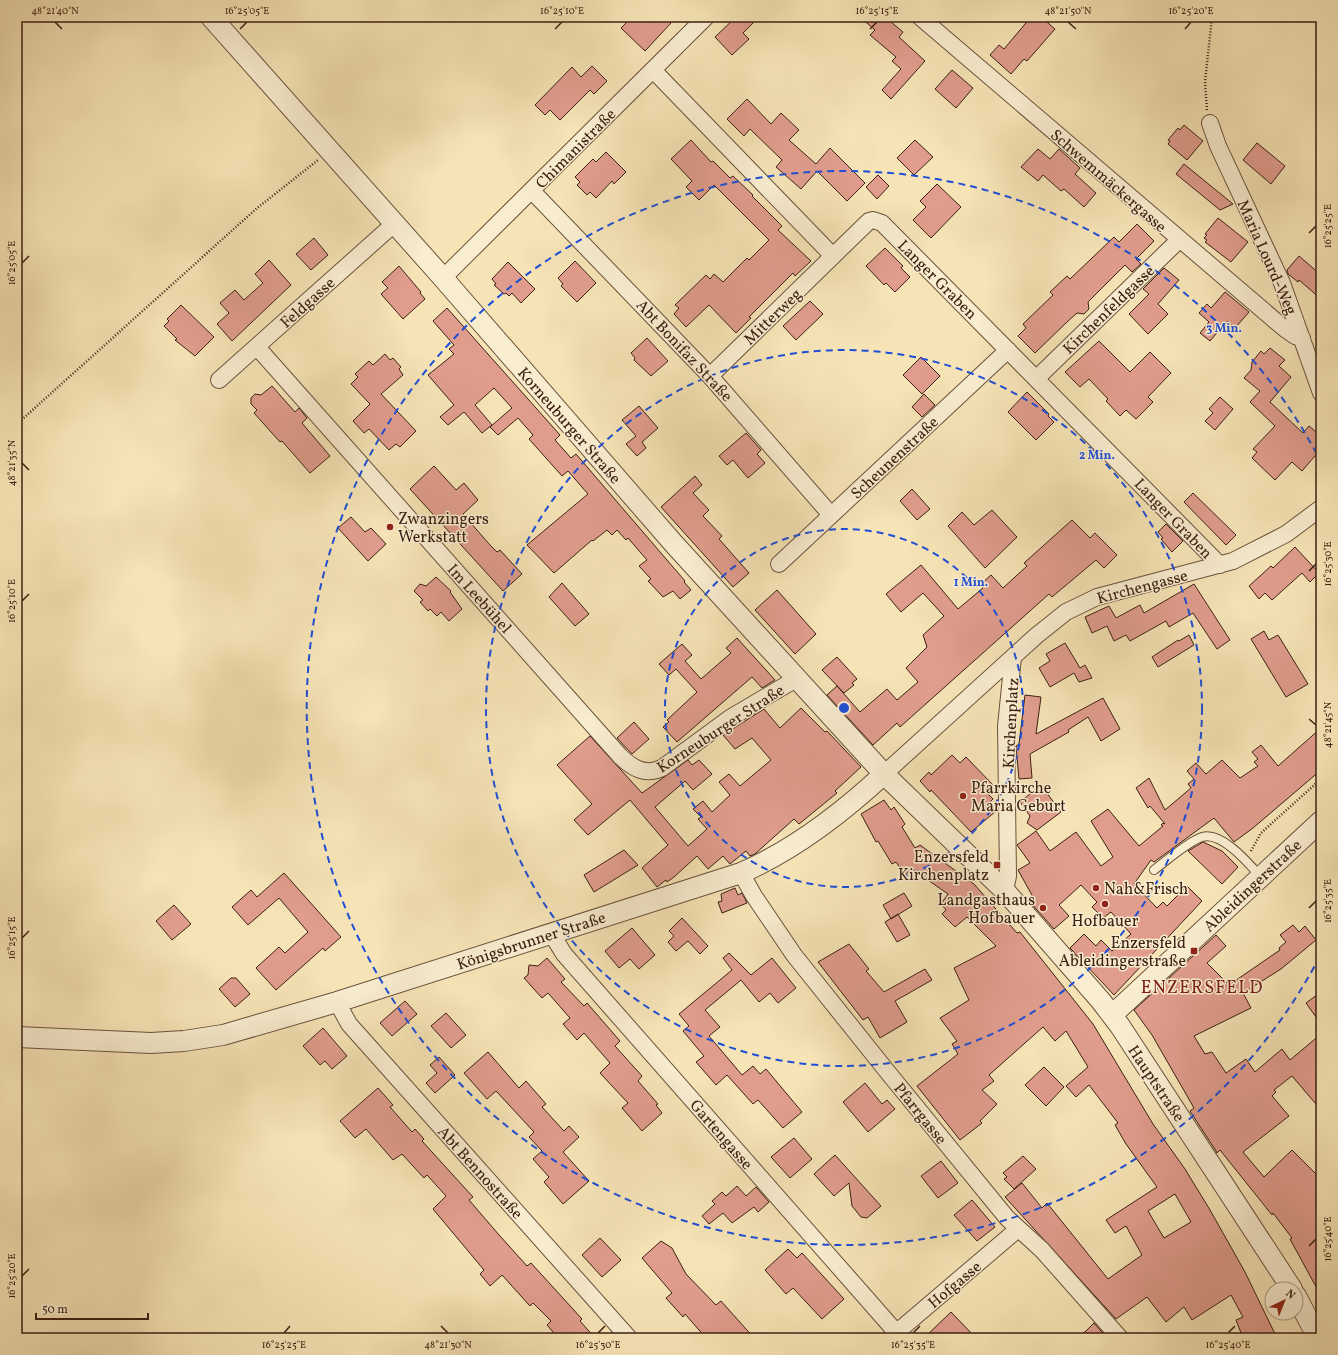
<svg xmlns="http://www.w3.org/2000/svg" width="1338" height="1355" font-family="Vollkorn,serif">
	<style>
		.building { fill: #e09d8d; stroke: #3c2013; fill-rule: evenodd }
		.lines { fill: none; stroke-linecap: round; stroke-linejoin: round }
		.service-casing { stroke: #6a513c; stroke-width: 10 }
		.minor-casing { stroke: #6a513c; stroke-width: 18 }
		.tertiary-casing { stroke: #6a513c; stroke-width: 22 }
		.path { stroke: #3c2013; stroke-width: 2.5; stroke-dasharray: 1 2; stroke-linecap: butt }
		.service { stroke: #f9edd0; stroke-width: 8 }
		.minor { stroke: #f9edd0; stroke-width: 16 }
		.tertiary { stroke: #f9edd0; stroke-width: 20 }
		.ticks { fill: none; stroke: #3c2013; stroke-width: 1.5 }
		.ring { fill: none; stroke: #1d4ed8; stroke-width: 2; stroke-dasharray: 7 5 }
		.poi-dot { fill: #8f2418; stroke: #f9edd0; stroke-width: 1.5 }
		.labels { text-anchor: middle; stroke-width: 3; stroke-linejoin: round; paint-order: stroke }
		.street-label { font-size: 16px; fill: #3c2013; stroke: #f9edd0 }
		.poi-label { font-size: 16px; fill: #3c2013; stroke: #f9edd0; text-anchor: start }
		.quarter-label { font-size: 18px; letter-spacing: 1px; fill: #7a1f14; stroke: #f9edd0 }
		.centre { fill: #1d4ed8; stroke: #f9edd0; stroke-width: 2 }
		.ring-label { font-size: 12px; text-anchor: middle; font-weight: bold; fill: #1d4ed8; stroke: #f9edd0; stroke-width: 3; stroke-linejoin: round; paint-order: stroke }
		.neatline { fill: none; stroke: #3c2013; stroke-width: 1.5 }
		.ticks-label { font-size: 10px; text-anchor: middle; fill: #3c2013 }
	</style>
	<rect width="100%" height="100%" fill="#f6e4b6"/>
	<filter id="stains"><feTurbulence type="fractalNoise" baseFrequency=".005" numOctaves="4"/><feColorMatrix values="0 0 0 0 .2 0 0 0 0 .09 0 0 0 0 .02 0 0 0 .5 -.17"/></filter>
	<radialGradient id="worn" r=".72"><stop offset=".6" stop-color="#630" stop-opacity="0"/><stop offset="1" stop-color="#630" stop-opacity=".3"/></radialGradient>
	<path class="building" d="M632,17H665L671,23L645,51L621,28Z
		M736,17H759L743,33L749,39L732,55L715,37Z
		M860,17H885L903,32L899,37L925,61L891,99L882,90L901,69L892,61L896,57L870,35L875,30Z
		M1031,17H1041L1055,29L1027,61L1024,59L1011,74L990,55L999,45L1004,49Z
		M592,66L607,81L594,94L590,90L560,120L550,110L545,115L535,105L572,67L581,77Z
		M952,70L973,88L956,108L935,89Z
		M747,99L771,124L781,113L799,130L789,140L816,164L830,148L865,183L847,201L817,171L801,189L776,167L782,160L750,129L744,136L727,119Z
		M1184,125L1203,141L1187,160L1168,144L1170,141L1168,140L1178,128L1180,130Z
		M691,140L711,162L713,161L730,178L733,176L753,195L752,196L782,226L778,230L811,261L795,276L793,273L749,317L751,318L736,333L709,305L686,327L674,314L679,308L675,305L706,275L710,279L714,274L723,282L747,258L749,260L769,240L714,185L699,200L686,187L692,181L671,159Z
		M915,140L933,157L914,175L897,158Z
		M1257,143L1285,166L1271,184L1243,160Z
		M1038,149L1050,159L1059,149L1080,168L1075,174L1096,193L1084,207L1064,189L1061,191L1043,175L1038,181L1021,167Z
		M606,152L626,172L614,184L612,181L596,198L590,192L587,195L577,185L580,182L575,177L593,159L596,162Z
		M1184,164L1233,204L1220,210L1176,174Z
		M878,175L889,186L877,199L866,187Z
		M937,184L961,207L931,238L913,220L926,207L920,201Z
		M1218,218L1248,242L1231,262L1205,242L1207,240L1204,238L1207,235L1205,234Z
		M1137,224L1154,241L1136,259L1141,264L1132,272L1125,265L1088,302L1089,309L1084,314L1077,313L1067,322L1035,353L1018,336L1026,328L1023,324L1053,295L1050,292L1067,276L1070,279L1114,237L1119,242Z
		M314,238L328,255L311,270L296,254Z
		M885,248L903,266L901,268L910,277L895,292L886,283L884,285L866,266Z
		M1299,256L1321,275V299L1299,280L1298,282L1288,274L1287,270Z
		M269,260L291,285L232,341L217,324L229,313L220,303L235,290L244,300L263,283L255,274Z
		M575,261L596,283L577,302L561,286L563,284L558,278Z
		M508,262L535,289L521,303L512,293L509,296L506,293L504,294L494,285L496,284L492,279Z
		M399,266L421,292L420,293L425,299L403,319L381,294L388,288L382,282Z
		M1164,268L1179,280L1158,304L1168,314L1148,334L1129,314L1149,294L1143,289Z
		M1225,292L1249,312L1235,328L1227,321L1210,341L1200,333L1209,322L1199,313L1207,304L1211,308Z
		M810,301L823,314L796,340L783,326Z
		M181,305L214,337L195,356L175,340L177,339L164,326L169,321L167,319Z
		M447,308L560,435L555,440L571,458L576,454L685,581L684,582L691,590L680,599L673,591L663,597L648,581L651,579L639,566L647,560L628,538L626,540L617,530L612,535L607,530L593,541L592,540L554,573L527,545L588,494L568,471L562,476L529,439L533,435L518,418L498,435L490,427L512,408L494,388L475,405L492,425L482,433L465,413L464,412L448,425L440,417L454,405L428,375L454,354L449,349L454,345L433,321Z
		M647,338L668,361L651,376L634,360L635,358L631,353Z
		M1099,341L1130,372L1150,352L1171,373L1148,397L1153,402L1136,419L1126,410L1120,416L1106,401L1108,399L1089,379L1080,387L1065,372Z
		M1270,348L1285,360L1279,366L1291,377L1270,402L1303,433L1309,426L1321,436V449L1302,471L1292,462L1275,480L1252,458L1257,452L1253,449L1275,426L1250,402L1260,391L1244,378L1251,370L1252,362L1261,351L1264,354Z
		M385,354L390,360L393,358L401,367L399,369L403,375L381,394L416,431L400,447L396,444L389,450L369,429L364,433L353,421L370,404L351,384L358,377L355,374L369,361L373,365Z
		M921,357L940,376L922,394L903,375Z
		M272,386L295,412L299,408L307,418L302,423L330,456L310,473L282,441L280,442L254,413L257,410L251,404V398L255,394L261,395Z
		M1027,392L1049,414L1048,416L1054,422L1036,440L1008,412Z
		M924,394L935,405L922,417L912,407Z
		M1220,397L1233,409L1215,430L1205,421L1213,413L1209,409Z
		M639,406L658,428L642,442L646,448L637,456L626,444L636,436L622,420Z
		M746,433L761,450L757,454L765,463L748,478L733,460L727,465L719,456Z
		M434,466L456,490L464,483L478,500L463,514L490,545L497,552L500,550L522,574L503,591L410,489Z
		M695,476L702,485L693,493L709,510L703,516L722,536L719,539L749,573L733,587L661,507Z
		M912,489L930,509L917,520L900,501Z
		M1193,493L1236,535L1226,545L1184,502Z
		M992,510L1017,537L985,568L948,526L962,512L974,525Z
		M351,517L365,532L371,528L386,544L368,561L338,528Z
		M1072,520L1090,538L1095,533L1117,555L1104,568L1096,560L1052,597L1049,594L900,727L897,723L873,745L827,695L837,686L860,712L887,689L897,700L918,682L906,668L927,647L923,635L944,616L923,593L901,612L886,594L921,565L958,609L983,588L980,585L991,575L1003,588L1027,566L1024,563Z
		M1166,524L1183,541L1172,552L1161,539L1163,538L1158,532Z
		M1295,547L1319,573L1310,582L1302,573L1272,600L1265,593L1259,599L1249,586L1271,566L1273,568Z
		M436,577L451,591L450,592L462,609L449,621L441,612L437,616L430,609L428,611L420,602L423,600L414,591L420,584L426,586Z
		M562,583L589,614L575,626L549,597Z
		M1194,584L1230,640L1217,649L1193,613L1169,627L1166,621L1130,641L1126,635L1114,641L1107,626L1092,633L1085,617L1109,606L1116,618L1140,605L1144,613Z
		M777,590L816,634L795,654L755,610Z
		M1264,631L1269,640L1278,635L1308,684L1286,697L1251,639Z
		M1189,635L1194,645L1158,667L1152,657L1178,640L1179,641Z
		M737,638L775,680L762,688L752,677L677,742L663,727L669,722L667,720L697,692L676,669L669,675L659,664L682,644L692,655L685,661L701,679L731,653L726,648Z
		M1065,643L1080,668L1085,665L1092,678L1079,682L1074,673L1050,687L1039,668L1050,661L1046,654Z
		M837,657L857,679L852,683L854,685L844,693L822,670Z
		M1025,695L1041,697L1036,734L1103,698L1120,729L1101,741L1088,717L1068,730L1069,732L1030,754L1032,778L1019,779L1016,746L1019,744Z
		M801,708L825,732L827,731L861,767L835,791L837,793L799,824L794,819L755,854L750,856L746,851L730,864L723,856L708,869L697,856L674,877L667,882L666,880L657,887L642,868L668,845L630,800L588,835L574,820L592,804L557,765L590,736L642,793L688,760L692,765L699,760L712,774L693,790L685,781L655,807L688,846L707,829L698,819L701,817L693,809L703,801L712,812L730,795L719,782L729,774L740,786L771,760L752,738L735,749L723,735L764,709L780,728Z
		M634,722L649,739L632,754L617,738Z
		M1321,728V770L1253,828L1234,842L1214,818L1154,862L1151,860L1134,884L1157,908L1163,902L1167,906L1187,886L1202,901L1114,995L1070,948L1084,934L1096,946L1101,940L1112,951L1131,934L1111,912L1103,918L1092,907L1097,902L1081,885L1059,905L1069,916L1054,929L1029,901L1033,897L1018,870L1030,863L1017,845L1036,831L1050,851L1076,832L1101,866L1113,857L1091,821L1108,809L1139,846L1163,826L1161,825L1163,823L1165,824L1150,806L1148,808L1136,788L1149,778L1165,810L1191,788L1188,784L1194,779L1187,771L1196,763L1206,774L1222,760L1240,778L1258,766L1254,762L1258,759L1252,752L1261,745L1278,766Z
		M952,755L960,763L966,757L994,786L987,793L993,799L989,803L996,811L971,832L931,790L930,792L920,781L929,772L931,775Z
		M1041,785L1061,812L1037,830L1027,823L1030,816L1020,802Z
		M884,800L891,810L894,807L905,824L902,827L915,848L920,845L974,884L1017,933L1020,932L1093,1024L1153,1124L1185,1169L1210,1210L1245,1272L1277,1338H1243L1236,1320L1243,1317L1231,1295L1192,1320L1184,1307L1166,1322L1147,1297L1116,1319L1005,1197L1022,1183L1042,1208L1047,1203L1108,1279L1142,1255L1126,1226L1115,1233L1106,1220L1157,1187L1126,1144L1115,1125L1118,1123L1089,1085L1076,1097L1066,1086L1088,1067L1066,1031L1055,1041L1043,1027L989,1075L994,1081L982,1090L997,1104L980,1121L982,1123L960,1140L917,1086L958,1054L952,1044L957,1041L940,1018L969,1000L954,968L996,946L967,917L955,927L942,914L946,910L941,904L948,894L912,869L905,875L896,862L892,864L878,841L876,842L861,814ZM1175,1194L1191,1222L1164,1238L1148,1211Z
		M1203,842L1222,851L1238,867L1222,884L1188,851Z
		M624,850L638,865L594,892L584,875Z
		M284,873L341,937L325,951L323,948L276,990L256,968L279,947L285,953L308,932L279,898L248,925L232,907L251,890L257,897Z
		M735,888L738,895L742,893L747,903L722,913L718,902L722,901L721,894Z
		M904,893L912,906L891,919L883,905Z
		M174,905L191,924L172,940L156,921Z
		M898,914L910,935L897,942L885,922Z
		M682,918L708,946L700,954L688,941L676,951L668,942L674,936L669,931Z
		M1293,925L1299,932L1305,926L1316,940L1281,969L1243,993L1251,1008L1194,1036L1205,1054L1212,1052L1226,1073L1246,1059L1255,1072L1282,1049L1290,1060L1321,1034V1110L1292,1076L1274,1090L1276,1092L1272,1096L1289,1116L1243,1152L1264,1177L1292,1150L1321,1179V1296L1290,1239L1292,1238L1273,1213L1272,1215L1220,1150L1217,1153L1216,1151L1190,1111L1194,1108L1152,1035L1134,1010L1216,935L1226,946L1207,963L1229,985L1280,950L1279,948L1286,942L1280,935Z
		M632,928L655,955L639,969L630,959L619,968L605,951Z
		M849,944L869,969L866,971L884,992L925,969L932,980L895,1001L907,1022L880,1038L868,1017L863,1020L818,962Z
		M729,953L751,975L772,958L796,988L778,1003L770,993L759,1002L741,980L705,1010L720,1027L709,1036L742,1075L753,1066L760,1074L766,1069L802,1112L783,1128L758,1100L753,1104L727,1075L716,1085L696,1062L704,1056L683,1031L689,1026L679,1014L732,970L723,958Z
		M547,958L565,979L561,982L584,1006L587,1003L620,1041L615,1046L642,1076L638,1081L658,1104L656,1105L662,1113L642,1131L622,1108L628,1103L600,1073L610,1063L584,1033L577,1040L563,1024L570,1018L548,993L542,998L524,978L528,975L529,965L538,966Z
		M231,978H236L250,994L235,1007L219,989Z
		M1321,992V1024L1306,1003Z
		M405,1001L417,1014L392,1036L380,1023Z
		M446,1013L466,1035L451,1048L431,1026Z
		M323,1028L347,1056L332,1069L325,1061L320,1065L303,1046Z
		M488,1052L519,1088L526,1081L546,1104L542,1107L564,1131L569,1126L579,1137L563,1152L589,1181L563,1204L544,1182L549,1177L533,1159L542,1151L529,1137L534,1132L496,1091L487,1099L464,1073Z
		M439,1057L455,1075L435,1093L426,1083L437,1073L430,1065Z
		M1044,1067L1064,1087L1046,1106L1025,1085Z
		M865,1083L882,1104L887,1100L895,1109L868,1132L843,1102Z
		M378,1088L393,1105L390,1107L412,1132L415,1129L424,1139L422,1141L473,1197L469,1200L500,1236L527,1266L531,1263L582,1319L580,1321L595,1338H558L547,1325L551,1321L533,1303L530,1306L502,1275L490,1286L480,1274L484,1270L433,1209L446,1196L427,1175L424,1178L402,1154L393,1160L366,1129L355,1138L340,1121Z
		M794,1138L812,1159L790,1178L771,1157Z
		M835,1155L881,1206L867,1218L861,1217L852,1206L849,1183L834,1196L814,1174Z
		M1023,1156L1036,1169L1014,1189L1004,1179L1007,1177L1003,1173Z
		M941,1161L958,1183L938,1198L921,1176Z
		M737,1186L746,1196L756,1187L769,1202L758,1212L754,1207L732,1223L723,1213L709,1224L702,1216L715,1204L712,1201L722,1192L726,1196Z
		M972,1200L995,1227L977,1241L954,1215Z
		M600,1238L621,1260L602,1277L582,1255Z
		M661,1241L672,1248L686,1274L716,1305L721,1301L754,1338H706L685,1314L683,1317L666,1298L672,1293L642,1258Z
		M788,1249L797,1258L802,1253L844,1299L822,1319L793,1288L786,1294L765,1270Z
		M951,1312L976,1338H924Z
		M1094,1323L1107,1338H1077L1086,1331Z"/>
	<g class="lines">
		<g class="service-casing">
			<path id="service" d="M1154,870C1166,861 1189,841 1202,837C1222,831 1249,864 1261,877"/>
		</g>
		<g class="minor-casing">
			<path id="minor" d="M920,17L1285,329L1295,336L1302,338
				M653,70L833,256L869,221L873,220L882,223L1220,565
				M1210,123L1218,146L1282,283L1321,393
				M532,191L710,376L831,515
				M443,278L706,17
				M257,347L620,756C632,768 645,776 662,768L730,718L796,679
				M710,376L833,256
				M1037,378L1179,240
				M219,380L394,224
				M779,564L1008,350
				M884,774L1036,636L1066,612L1097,597L1233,561L1286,534L1321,508
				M741,873L754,896L794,955L886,1070L1007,1218L1042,1250L1120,1338
				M1005,891L1008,876L1006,726L1013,657
				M551,933L564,954L896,1332
				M337,1002L349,1024L629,1338
				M890,1338L1018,1229"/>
		</g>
		<g class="tertiary-casing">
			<path id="tertiary" d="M211,17L443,278L674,544L884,774L1005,891L1101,1001L1120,1026L1292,1289
				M1112,1015L1321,821
				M17,1037L151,1043L184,1041L223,1035L337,1002L741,873C794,850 842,813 884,774
				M1296,1296L1318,1338"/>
		</g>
		<path class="path" d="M1207,110L1205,82L1212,17
			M17,424L256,209L318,160
			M1251,851L1261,833L1321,779"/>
		<use href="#service" class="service"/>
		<use href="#minor" class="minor"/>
		<use href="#tertiary" class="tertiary"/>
	</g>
	<path class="ticks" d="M55,22L62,29M1068,22L1076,29M240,29L247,22M555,29L562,22M870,29L877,22M1185,29L1191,22M1309,233L1316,226M22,263L29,256M22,463L29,470M1309,571L1316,564M22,601L29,594M1309,719L1316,725M1309,908L1316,901M22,938L29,931M1309,1246L1316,1239M22,1276L29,1269M441,1326L448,1333M284,1333L290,1326M598,1333L605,1326M913,1333L920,1326M1228,1333L1235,1326"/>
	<g class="ring">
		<circle cx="844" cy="708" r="179"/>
		<circle cx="844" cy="708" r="358"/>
		<path d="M1320 956A537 537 0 1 1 1320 460"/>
	</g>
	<g class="poi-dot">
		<circle cx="390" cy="527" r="4"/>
		<circle cx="963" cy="796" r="4"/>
		<rect x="993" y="861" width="8" height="8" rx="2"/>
		<circle cx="1096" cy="888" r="4"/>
		<circle cx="1105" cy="904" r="4"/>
		<circle cx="1043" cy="908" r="4"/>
		<rect x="1190" y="947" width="8" height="8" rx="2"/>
	</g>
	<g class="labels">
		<g class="street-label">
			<text transform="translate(575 148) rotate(-45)" y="6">Chimanistraße</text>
			<text transform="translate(1109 180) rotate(41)" y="6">Schwemmäckergasse</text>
			<text transform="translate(1268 257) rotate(66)" y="6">Maria Lourd-Weg</text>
			<text transform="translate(938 279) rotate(45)" y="6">Langer Graben</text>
			<text transform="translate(307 302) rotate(-42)" y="6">Feldgasse</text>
			<text transform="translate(1108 309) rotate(-44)" y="6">Kirchenfeldgasse</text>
			<text transform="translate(772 316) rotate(-44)" y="6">Mitterweg</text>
			<text transform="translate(685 350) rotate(47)" y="6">Abt Bonifaz Straße</text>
			<text transform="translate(570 425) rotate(49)" y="6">Korneuburger Straße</text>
			<text transform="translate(894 457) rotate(-43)" y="6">Scheunenstraße</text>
			<text transform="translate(1174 518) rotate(46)" y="6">Langer Graben</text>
			<text transform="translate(1142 586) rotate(-15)" y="6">Kirchengasse</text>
			<text transform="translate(480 598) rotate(48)" y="6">Im Leebühel</text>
			<text transform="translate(1010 723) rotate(-87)" y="6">Kirchenplatz</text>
			<text transform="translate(720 728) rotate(-33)" y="6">Korneuburger Straße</text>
			<text transform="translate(1252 885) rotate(-43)" y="6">Ableidingerstraße</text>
			<text transform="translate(531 940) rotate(-18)" y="6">Königsbrunner Straße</text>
			<text transform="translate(1157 1083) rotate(56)" y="6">Hauptstraße</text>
			<text transform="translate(921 1113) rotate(51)" y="6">Pfarrgasse</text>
			<text transform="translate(722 1134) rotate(49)" y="6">Gartengasse</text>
			<text transform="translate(481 1172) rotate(48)" y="6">Abt Bennostraße</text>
			<text transform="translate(954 1284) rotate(-40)" y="6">Hofgasse</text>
		</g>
		<g class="poi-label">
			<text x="398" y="524">Zwanzingers<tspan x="398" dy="18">Werkstatt</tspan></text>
			<text x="971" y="793">Pfarrkirche<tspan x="971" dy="18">Maria Geburt</tspan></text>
			<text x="989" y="862" text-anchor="end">Enzersfeld<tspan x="989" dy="18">Kirchenplatz</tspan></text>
			<text x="1104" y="894">Nah&amp;Frisch</text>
			<text x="1035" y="905" text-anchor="end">Landgasthaus<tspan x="1035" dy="18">Hofbauer</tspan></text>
			<text x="1105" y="926" text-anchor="middle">Hofbauer</text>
			<text x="1186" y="948" text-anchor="end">Enzersfeld<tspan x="1186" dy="18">Ableidingerstraße</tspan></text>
		</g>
		<g class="quarter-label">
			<text x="1202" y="993">ENZERSFELD</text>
		</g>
	</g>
	<circle cx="844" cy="708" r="6" class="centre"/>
	<g class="ring-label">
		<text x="1224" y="332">3 Min.</text>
		<text x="1097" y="459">2 Min.</text>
		<text x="971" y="586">1 Min.</text>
	</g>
	<rect width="1338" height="1355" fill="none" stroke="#f6e4b6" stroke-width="44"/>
	<g transform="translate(1284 1301) rotate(43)"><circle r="19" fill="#f9edd0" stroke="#ad9b84"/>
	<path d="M0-3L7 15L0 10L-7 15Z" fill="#8f2418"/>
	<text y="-6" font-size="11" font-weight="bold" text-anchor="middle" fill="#3c2013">N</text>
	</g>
	<path d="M36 1313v6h112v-6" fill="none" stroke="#3c2013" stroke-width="2"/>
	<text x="42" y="1313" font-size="12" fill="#3c2013" stroke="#f9edd0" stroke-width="3" paint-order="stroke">50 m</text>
	<rect x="22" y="22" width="1294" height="1311" class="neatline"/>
	<g class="ticks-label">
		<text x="55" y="14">48°21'40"N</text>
		<text x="247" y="14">16°25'05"E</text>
		<text x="562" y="14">16°25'10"E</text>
		<text x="877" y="14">16°25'15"E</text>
		<text x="1068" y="14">48°21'50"N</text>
		<text x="1191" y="14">16°25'20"E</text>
		<text transform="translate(1327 226) rotate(-90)" y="4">16°25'25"E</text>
		<text transform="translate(11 263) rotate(-90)" y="4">16°25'05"E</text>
		<text transform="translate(11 463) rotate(-90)" y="4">48°21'35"N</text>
		<text transform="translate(1327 564) rotate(-90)" y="4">16°25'30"E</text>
		<text transform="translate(11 601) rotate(-90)" y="4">16°25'10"E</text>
		<text transform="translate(1327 725) rotate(-90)" y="4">48°21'45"N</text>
		<text transform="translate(1327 901) rotate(-90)" y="4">16°25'35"E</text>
		<text transform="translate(11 938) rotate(-90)" y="4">16°25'15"E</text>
		<text transform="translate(1327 1239) rotate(-90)" y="4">16°25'40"E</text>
		<text transform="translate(11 1276) rotate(-90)" y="4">16°25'20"E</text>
		<text x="284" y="1348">16°25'25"E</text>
		<text x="448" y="1348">48°21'30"N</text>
		<text x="598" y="1348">16°25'30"E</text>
		<text x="913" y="1348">16°25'35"E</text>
		<text x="1228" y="1348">16°25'40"E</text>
	</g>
	<rect width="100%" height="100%" filter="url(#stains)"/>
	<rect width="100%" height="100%" fill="url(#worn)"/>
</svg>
